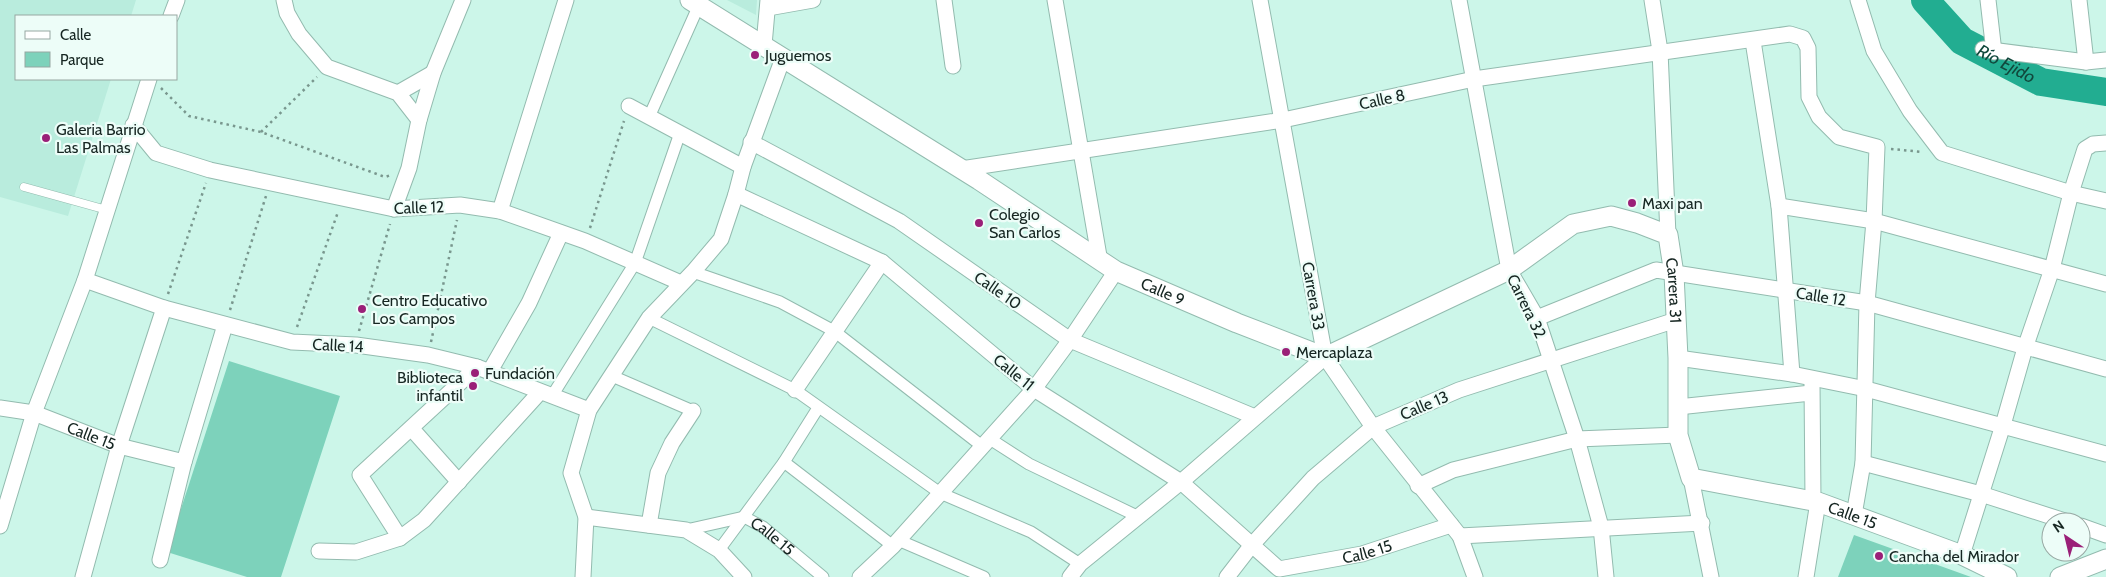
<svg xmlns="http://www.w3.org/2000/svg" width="2106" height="577" font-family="Cabin,sans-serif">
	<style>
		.built { fill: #b9ecdd }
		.green { fill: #7dd2bb }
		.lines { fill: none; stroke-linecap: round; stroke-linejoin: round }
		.river { stroke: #22ad91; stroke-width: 28 }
		.service-casing { stroke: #93bbaf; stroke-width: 9 }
		.pedestrian-casing { stroke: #93bbaf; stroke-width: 13 }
		.minor-casing { stroke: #93bbaf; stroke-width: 17 }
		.tertiary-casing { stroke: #93bbaf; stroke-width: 21 }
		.path { stroke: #79978e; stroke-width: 2.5; stroke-dasharray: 2.5 4; stroke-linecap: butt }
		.service { stroke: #fff; stroke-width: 8 }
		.pedestrian { stroke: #fff; stroke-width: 11 }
		.minor { stroke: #fff; stroke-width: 15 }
		.tertiary { stroke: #fff; stroke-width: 19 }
		.poi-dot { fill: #9a2078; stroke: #edfdf8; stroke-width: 2 }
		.labels { text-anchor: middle; stroke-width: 4.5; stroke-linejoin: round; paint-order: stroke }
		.poi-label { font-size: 16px; fill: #162622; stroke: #edfdf8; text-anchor: start }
		.street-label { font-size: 16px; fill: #162622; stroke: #edfdf8 }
		.water-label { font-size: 18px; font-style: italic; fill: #11483c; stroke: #edfdf8 }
	</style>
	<rect width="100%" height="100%" fill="#ccf6e9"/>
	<path class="built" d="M0,0H136L131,16H16V79H111L68,216L0,197Z
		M727,0H757L756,15Z"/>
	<path class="green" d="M229,361L340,396L281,577H247L167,552Z
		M1854,535L1971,577H1838Z"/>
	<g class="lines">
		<path class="river" id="s1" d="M1925,0L1962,41L2041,82L2106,92"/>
		<g class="service-casing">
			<path id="service" d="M24,187L107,210"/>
		</g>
		<g class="pedestrian-casing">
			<g id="pedestrian">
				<path d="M649,117L699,5"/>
				<path d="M693,272L780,302L834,331L982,446"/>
				<path d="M649,318L795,390L940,493L1031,532L1080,564"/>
				<path d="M612,376L693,411"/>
				<path d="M552,396L635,263L680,133"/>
				<path d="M990,439L1029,464L1139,517"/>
				<path d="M784,462L893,546"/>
				<path id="s2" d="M686,530L744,517L763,527L823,577"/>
				<path d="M898,540L984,577"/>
				<path d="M719,550L784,462L818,408"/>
			</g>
		</g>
		<g class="minor-casing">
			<g id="minor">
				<path d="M284,0L287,13L299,34L327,67L398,93L419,120"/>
				<path d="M944,0L953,66"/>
				<path d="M1055,0L1100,262"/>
				<path d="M1260,0L1325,357L1373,427L1460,536L1475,577"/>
				<path d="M1459,0L1509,270L1537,318L1577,439L1601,527L1606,577"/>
				<path d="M1652,0L1660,51L1668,235"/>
				<path d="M1858,0L1874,51L1910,111L1942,153L2071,193L2106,201"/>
				<path d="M1988,0L1994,52"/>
				<path d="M2079,0L2086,62"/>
				<path d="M768,8L813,0"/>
				<path d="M171,16L177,0"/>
				<path d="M1753,41L1779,206L1792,374"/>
				<path d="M764,45L768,0"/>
				<path d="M1983,49L2086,62L2106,60"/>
				<path d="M398,93L433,73"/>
				<path d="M629,106L743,167"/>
				<path d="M133,125L156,153L210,170L394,209L460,205L500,211L585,241L681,283"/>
				<path d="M751,142L899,221L1070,340L1255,417"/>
				<path d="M961,169L1283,120L1474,79L1790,34L1803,38L1808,48L1809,97L1819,117L1839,137L1877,147L1874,221L1867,303L1863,463L1854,515"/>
				<path id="s3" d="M736,194L882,262L1034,389L1181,482L1279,569L1362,554L1451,525"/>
				<path d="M1779,206L1874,221L2106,284"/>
				<path d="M394,209L409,168L419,120L433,73L463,0"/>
				<path d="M500,211L566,0"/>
				<path d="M85,280L164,308L292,342L356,345L428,355L477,367L589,410"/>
				<path d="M1537,318L1656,270L1867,303L2106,369"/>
				<path d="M1678,358L1792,374L1866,389L2106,454"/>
				<path d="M490,371L529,303L561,233"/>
				<path d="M1812,383L1813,501"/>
				<path d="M795,390L882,262"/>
				<path d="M1678,407L1811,393"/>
				<path id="s4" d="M0,408L34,413L119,446L184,462"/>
				<path d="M412,429L459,482"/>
				<path d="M1863,463L1981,494L2068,522"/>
				<path d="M1691,478L1711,577"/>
				<path d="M1418,486L1453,470L1577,439L1678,435"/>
				<path d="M586,517L686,530L719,550L744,577"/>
				<path d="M649,525L658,473L672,443L693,411"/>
				<path d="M0,526L34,413L85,280L149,79"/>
				<path d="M2081,526L2106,535"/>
				<path d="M1460,536L1702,523"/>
				<path d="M400,538L360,475L477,367"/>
				<path d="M319,551L356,552L400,538L424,520L540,392"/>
				<path d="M1962,555L2003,425L2025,348L2052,269L2071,193L2085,149L2093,144L2106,143"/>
				<path d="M160,560L184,462L225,325"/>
				<path d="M83,577L119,446L164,308"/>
				<path d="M583,577L586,517L571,473L589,410L649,318L693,272L721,239L736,194L743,167L783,58"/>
				<path d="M860,577L893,546L1034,389L1070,340L1116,271"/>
				<path d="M1070,577L1080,564L1181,482L1325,357"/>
				<path d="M1227,577L1251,546L1313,478L1373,427L1459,390L1676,320"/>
				<path d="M1806,577L1818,502"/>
			</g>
		</g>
		<g class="tertiary-casing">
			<g id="tertiary">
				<path id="s5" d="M690,0L979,180L1116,271L1237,323L1325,357L1509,270L1573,224L1611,216L1637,223L1668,235L1674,274L1678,358V435L1691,478L1818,502L1962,555L2007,577"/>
				<path d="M2060,577L2106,559"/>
			</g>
		</g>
		<path class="path" d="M161,88L189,116L261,132L385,177L391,175
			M261,132L317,77
			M1891,149L1923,152
			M590,228L624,121
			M168,294L206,183
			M230,310L266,196
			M297,327L338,212
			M359,331L390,224
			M431,342L457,220"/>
		<use href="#service" class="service"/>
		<use href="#pedestrian" class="pedestrian"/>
		<use href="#minor" class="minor"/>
		<use href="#tertiary" class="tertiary"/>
	</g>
	<g class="poi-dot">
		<circle cx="755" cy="55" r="5"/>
		<circle cx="46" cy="138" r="5"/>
		<circle cx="1632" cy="203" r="5"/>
		<circle cx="979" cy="223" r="5"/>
		<circle cx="362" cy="309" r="5"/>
		<circle cx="1286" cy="352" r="5"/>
		<circle cx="475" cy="373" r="5"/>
		<circle cx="473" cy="386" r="5"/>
		<circle cx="1879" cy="556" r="5"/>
	</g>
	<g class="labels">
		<g class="poi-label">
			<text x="765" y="61">Juguemos</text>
			<text x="56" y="135">Galeria Barrio<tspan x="56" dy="18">Las Palmas</tspan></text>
			<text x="1642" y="209">Maxi pan</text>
			<text x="989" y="220">Colegio<tspan x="989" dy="18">San Carlos</tspan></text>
			<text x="372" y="306">Centro Educativo<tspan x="372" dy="18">Los Campos</tspan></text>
			<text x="1296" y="358">Mercaplaza</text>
			<text x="485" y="379">Fundación</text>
			<text x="463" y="383" text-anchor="end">Biblioteca<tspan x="463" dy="18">infantil</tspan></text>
			<text x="1889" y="562">Cancha del Mirador</text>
		</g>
		<g class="street-label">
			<text transform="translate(1382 99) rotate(-12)" y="6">Calle 8</text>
			<text transform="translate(419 207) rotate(-2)" y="6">Calle 12</text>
			<text transform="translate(998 290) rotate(35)" y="6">Calle 10</text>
			<text dy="6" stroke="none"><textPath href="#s5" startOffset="1168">Carrera 31</textPath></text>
			<text dy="6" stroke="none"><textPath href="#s5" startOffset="556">Calle 9</textPath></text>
			<text transform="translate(1314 296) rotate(80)" y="6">Carrera 33</text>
			<text transform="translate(1821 296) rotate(9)" y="6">Calle 12</text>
			<text transform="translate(1527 306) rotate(64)" y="6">Carrera 32</text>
			<text transform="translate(338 345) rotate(3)" y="6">Calle 14</text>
			<text transform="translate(1014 372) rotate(39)" y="6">Calle 11</text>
			<text transform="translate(1424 405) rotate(-23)" y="6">Calle 13</text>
			<text dy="6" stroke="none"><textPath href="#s4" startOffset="96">Calle 15</textPath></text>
			<text dy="6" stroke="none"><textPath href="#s5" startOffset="1524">Calle 15</textPath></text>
			<text dy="6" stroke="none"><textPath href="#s2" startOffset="94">Calle 15</textPath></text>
			<text dy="6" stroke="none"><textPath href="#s3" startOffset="754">Calle 15</textPath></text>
		</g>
		<g class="water-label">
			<text dy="6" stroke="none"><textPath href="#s1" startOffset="105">Río Ejido</textPath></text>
		</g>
	</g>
	<rect x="15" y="15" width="162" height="65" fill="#edfdf8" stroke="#97a7a2"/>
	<rect x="25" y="31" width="25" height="8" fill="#ffffff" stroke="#97a7a2"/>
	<text x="60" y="40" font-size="15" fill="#162622">Calle</text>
	<rect x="25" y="52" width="25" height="15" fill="#7dd2bb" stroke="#97a7a2"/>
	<text x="60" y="65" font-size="15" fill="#162622">Parque</text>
	<g transform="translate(2066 537) rotate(325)"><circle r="24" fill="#edfdf8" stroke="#97a7a2"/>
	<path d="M0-4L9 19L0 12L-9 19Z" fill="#9a2078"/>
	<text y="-8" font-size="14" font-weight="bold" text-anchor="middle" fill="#162622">N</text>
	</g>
</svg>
